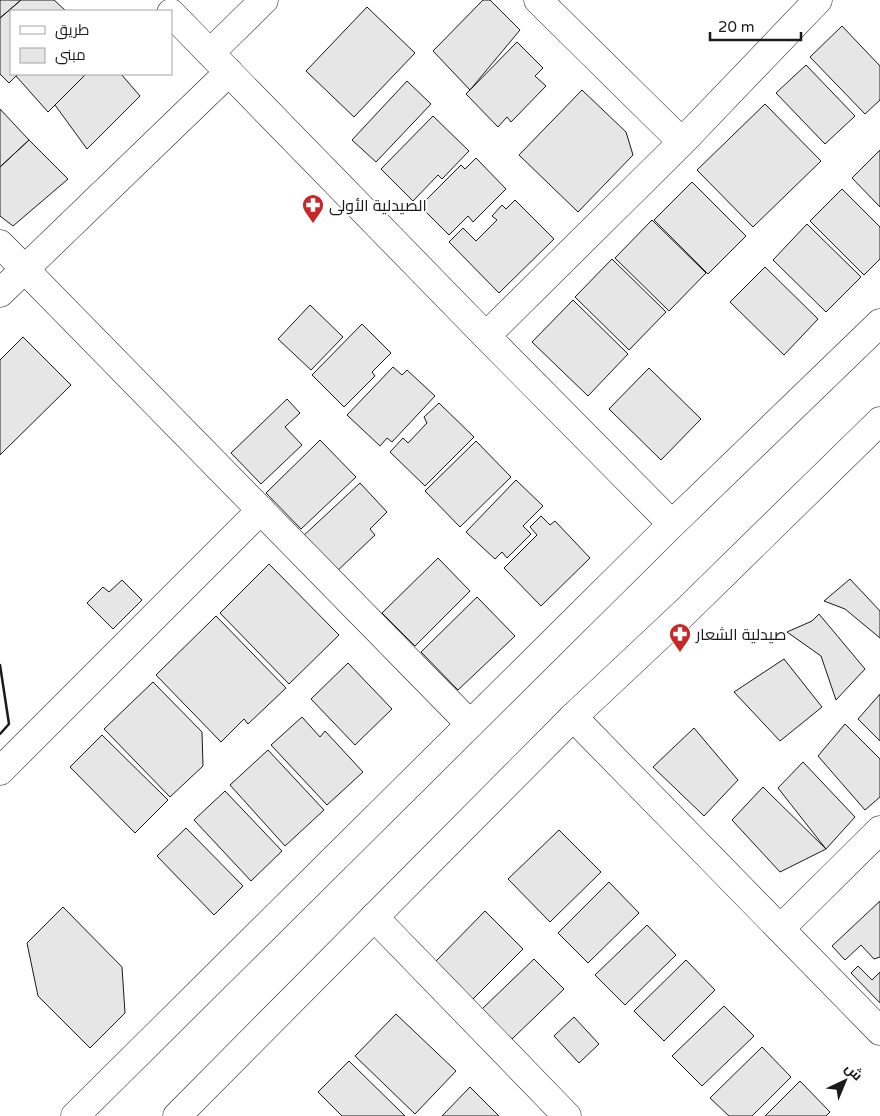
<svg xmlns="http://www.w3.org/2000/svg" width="880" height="1116" font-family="'Varela Round',Cairo,sans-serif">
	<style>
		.building { fill: #e6e6e6; stroke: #1a1a1a }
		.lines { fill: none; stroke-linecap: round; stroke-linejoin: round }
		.street-casing { stroke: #1a1a1a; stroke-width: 29 }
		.primary-casing { stroke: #1a1a1a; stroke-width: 29 }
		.street { stroke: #fff; stroke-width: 28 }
		.primary { stroke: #fff; stroke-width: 28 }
		.wall { stroke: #1a1a1a; stroke-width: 2.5 }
		.labels { text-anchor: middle; stroke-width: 4; stroke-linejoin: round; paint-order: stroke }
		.poi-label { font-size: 16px; fill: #1a1a1a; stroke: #fff; text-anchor: start }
	</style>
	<rect width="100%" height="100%" fill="#fff"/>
	<path class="building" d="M0,0H21L0,18Z
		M21,0H54L66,11H11V74H18L9,83L0,74V18Z
		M483,0H490L520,30L470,90L433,51Z
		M367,7L415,53L354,117L306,71Z
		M842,26L880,66V100L865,114L810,57Z
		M517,42L543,68L535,76L546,86L511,122L507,117L498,127L466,94Z
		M806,65L855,116L825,144L776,93Z
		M18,74H86L48,112L16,76Z
		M86,74H121L140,96L87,149L55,105Z
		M407,81L431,104L376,162L352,140Z
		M582,90L626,132L633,155L578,212L519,155Z
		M765,104L821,161L753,227L697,170Z
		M0,109L29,140L0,167Z
		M433,116L469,151L442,179L438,175L413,201L381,169Z
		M29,140L68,179L13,226L0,216V167Z
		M880,150V207L852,178Z
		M476,158L506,189L473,222L468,216L449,235L420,206L461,165L465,169Z
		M692,182L746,236L708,274L654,220Z
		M842,189L880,227V259L864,275L810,221Z
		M515,200L554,239L499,293L449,242L463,228L476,241L497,220L492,216L502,205L506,209Z
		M652,220L706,273L669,311L615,258Z
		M807,224L861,277L826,312L773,260Z
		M612,259L666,312L629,350L575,297Z
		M765,267L818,319L784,355L730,302Z
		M573,300L628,354L588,396L532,342Z
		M310,305L343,337L311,370L278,339Z
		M362,324L391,353L372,372L375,376L344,407L312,375Z
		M23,337L71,385L0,455V360Z
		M393,367L402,375L407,370L435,396L392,442L387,438L380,446L347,415Z
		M649,368L701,419L661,460L609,409Z
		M287,399L300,413L285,427L302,445L261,484L231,453Z
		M439,403L474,437L425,486L390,452L403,438L408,443L427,423L424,417Z
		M320,440L356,477L301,529L266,493Z
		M476,441L511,477L460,527L425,491Z
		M516,480L543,506L523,526L531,534L507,558L502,552L495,559L466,532Z
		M360,483L387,512L370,529L375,535L334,574L301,538Z
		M541,516L550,525L555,521L590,558L541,606L504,568L537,535L530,527Z
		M438,558L470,591L415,646L382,613Z
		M269,564L339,635L289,684L220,613Z
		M850,579L880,611V638L845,609L824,601Z
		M122,580L142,600L113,629L87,603L103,587L109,592Z
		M477,597L515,636L458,690L421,652Z
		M819,614L865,669L836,700L821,656L787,632L812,621Z
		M216,616L286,688L248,724L244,719L221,742L156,675Z
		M784,659L822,707L780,741L734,692Z
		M348,663L392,709L355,745L311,699Z
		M153,682L202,732L203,766L170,797L104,729Z
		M880,694V741L858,719Z
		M302,717L320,737L325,731L363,772L327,805L271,745Z
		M845,724L880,759V797L865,810L818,756Z
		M694,728L738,780L704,816L653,767Z
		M102,735L168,800L135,833L70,767Z
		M268,750L324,810L285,846L230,785Z
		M803,762L855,817L826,849L778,788Z
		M763,787L826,849L780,872L732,820Z
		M225,791L282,851L251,881L194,820Z
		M186,828L243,886L214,915L157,856Z
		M559,830L601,872L550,922L508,879Z
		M609,882L639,913L588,963L558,933Z
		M880,901V957L874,959L861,945L845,960L832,946Z
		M63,907L122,967L125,1013L90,1048L38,996L27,943Z
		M485,911L523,949L473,999L435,962Z
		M647,925L676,955L625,1005L595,975Z
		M534,959L564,989L512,1039L482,1009Z
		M686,960L715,990L664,1041L634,1011Z
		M858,966L872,980L880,972V1003L851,973Z
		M724,1006L754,1036L702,1086L672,1056Z
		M396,1014L456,1071L415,1114L355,1056Z
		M574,1017L599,1044L579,1063L554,1036Z
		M762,1047L791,1077L752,1116H729L710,1098Z
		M349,1061L405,1116H342L318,1092Z
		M800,1081L830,1112L826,1116H765Z
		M470,1087L499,1116H442Z"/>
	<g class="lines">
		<g class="street-casing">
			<path id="street" d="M538,0L682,142
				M171,13L486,336L672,524
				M210,53L264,0
				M0,244L470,724
				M0,293L229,72
				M486,336L682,142L818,0
				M573,717L880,1031
				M0,771L261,510
				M374,917L567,1116
				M780,929L880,830"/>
		</g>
		<g class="primary-casing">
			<path id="primary" d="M75,1116L672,524L880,323
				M177,1116L573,717L686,611L880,421"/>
		</g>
		<use href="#street" class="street"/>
		<use href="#primary" class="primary"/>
		<path class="wall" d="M0,665L9,724L0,734"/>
	</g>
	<defs>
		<g id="pharmacy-pin" transform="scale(1.125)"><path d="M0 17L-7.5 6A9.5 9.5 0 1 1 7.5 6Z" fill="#c62828" stroke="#fff"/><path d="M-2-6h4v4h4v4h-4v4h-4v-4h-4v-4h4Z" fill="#fff"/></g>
	</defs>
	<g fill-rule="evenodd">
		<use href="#pharmacy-pin" x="313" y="205"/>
		<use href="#pharmacy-pin" x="680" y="634"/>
	</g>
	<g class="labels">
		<g class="poi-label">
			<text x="329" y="211">الصيدلية الأولى</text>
			<text x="696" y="640">صيدلية الشعار</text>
		</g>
	</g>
	<rect x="10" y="10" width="162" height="65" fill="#ffffff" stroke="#a3a3a3"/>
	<rect x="20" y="26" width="25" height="8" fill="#ffffff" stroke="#a3a3a3"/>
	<text x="55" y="35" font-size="15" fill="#1a1a1a">طريق</text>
	<rect x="20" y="48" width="25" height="15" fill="#e6e6e6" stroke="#a3a3a3"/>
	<text x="55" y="60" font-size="15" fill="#1a1a1a">مبنى</text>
	<g transform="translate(845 1081) rotate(44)" stroke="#ffffff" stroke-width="4" paint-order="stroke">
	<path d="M0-4L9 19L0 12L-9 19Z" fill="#1a1a1a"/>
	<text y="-8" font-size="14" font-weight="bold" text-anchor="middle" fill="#1a1a1a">ش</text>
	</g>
	<path d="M710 32v8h91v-8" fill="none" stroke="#1a1a1a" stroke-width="2.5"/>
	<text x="718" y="32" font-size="15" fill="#1a1a1a" stroke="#ffffff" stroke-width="4" paint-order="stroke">20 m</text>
</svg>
